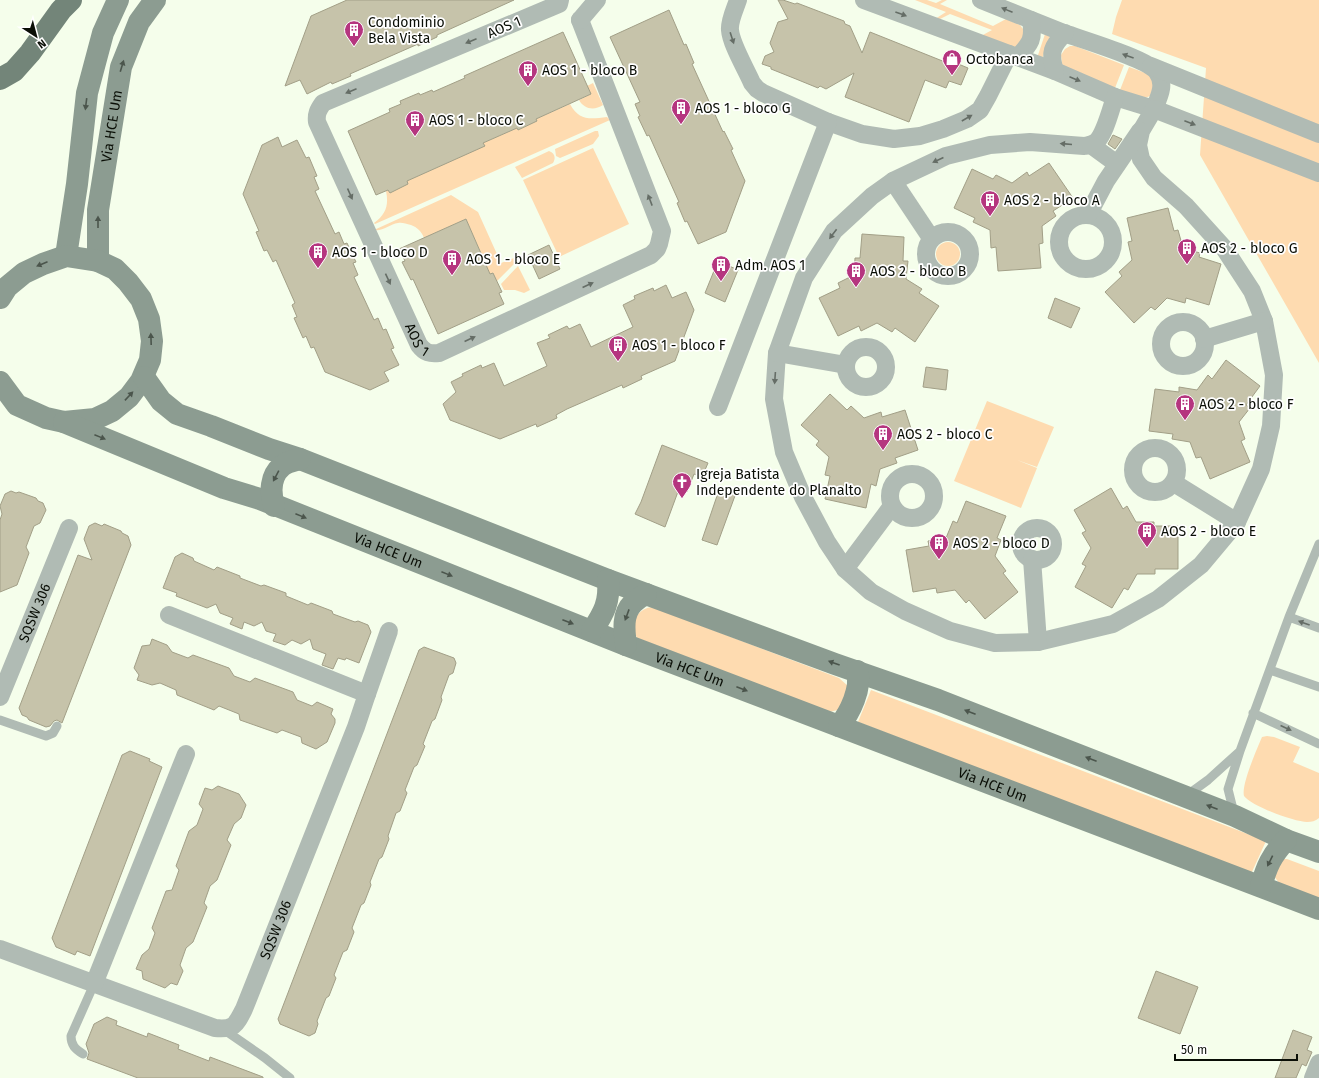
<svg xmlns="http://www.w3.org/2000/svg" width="1319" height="1078" font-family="'Fira Sans',sans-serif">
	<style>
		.green { fill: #fedbb0 }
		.building { fill: #c6c3aa; stroke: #a29f87 }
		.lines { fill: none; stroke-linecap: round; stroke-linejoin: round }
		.service { stroke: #b0bbb4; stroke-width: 9 }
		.minor { stroke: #b0bbb4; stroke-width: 18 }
		.secondary { stroke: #8c9c91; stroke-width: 22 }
		.primary { stroke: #738579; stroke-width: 22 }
		.oneway { fill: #656d66 }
		.oneway2 { fill: #4b554c }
		.labels { text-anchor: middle; stroke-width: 3.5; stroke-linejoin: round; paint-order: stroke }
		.poi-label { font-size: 14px; fill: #0a0e06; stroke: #fff; text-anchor: start }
		.street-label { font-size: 14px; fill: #0a0e06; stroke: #fff }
	</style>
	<rect width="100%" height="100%" fill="#f5feeb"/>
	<path class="green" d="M915,0H927L936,3L942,0H947L940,4L993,26L1006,19L1020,25L1026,33L1018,48L981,36L992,30L950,14L938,20L935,19L946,12Z
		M1122,0H1319V363L1200,155L1206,68L1112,34L1116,17Z
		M1045,34L1050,36L1042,59L1037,58Z
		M1070,46H1075L1124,65L1115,88L1066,69L1062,64L1061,55L1065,49Z
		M1129,67L1151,75L1155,82L1150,96L1145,98L1120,90Z
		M593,83L603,105C594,111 584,109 579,100L591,94L587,86Z
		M570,104C579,121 590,119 607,117L610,120L375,224L374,223C386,214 389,205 386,191L388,190L390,192L408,184L407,181L484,146L483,143L517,128L518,130L537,121L536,119Z
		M595,131H598L599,136L593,144L560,158L556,156L555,149Z
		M593,148L629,224L559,257L523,180Z
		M549,151C555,153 556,158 553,163L522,178L515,167Z
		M451,195L478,212L501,263L514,258L516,262L497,281L493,273L490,274L466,219L424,238C422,232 417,227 411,225C406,224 402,222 398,223C390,224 382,232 374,230Z
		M936 254a12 12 0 1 1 24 0a12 12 0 1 1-24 0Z
		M518,266L530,290L524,293L515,290H504L501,284Z
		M987,401L1054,427L1037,467L1017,460L1037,468L1021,508L954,481Z
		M652,607L839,678L848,686L841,709L830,712L637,638C630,624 636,609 652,607Z
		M871,690L1266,841L1251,874L858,722Z
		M1267,736L1274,737L1300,747L1293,762L1319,773V818C1315,821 1312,822 1307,822C1295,822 1251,806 1244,796C1241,785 1257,749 1262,737Z
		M1283,859H1287L1319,871V900L1279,883L1274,876Z"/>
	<path class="building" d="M347,0H514L437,35V37L418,46V44L350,74L351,76L332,84L331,82L307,94L300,80L285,86L311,16Z
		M778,0H783L795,4L797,3L844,21L845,24L850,26L862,53L870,32L950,64L951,61L968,68L961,85L949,81L946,88L925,80L909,122L845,97L854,73L826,89L820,86L818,88L796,79L771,69V67L762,64L765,56L774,52L770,43L778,22L788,19Z
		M669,10L684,45L686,44L694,63L692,64L723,132L724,131L733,149L731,150L745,181L726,232L698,244L687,221L685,222L677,203L679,202L649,135L647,136L638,117L640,116L635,104L640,102L610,37Z
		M563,32L591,94L536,119L537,121L518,130L517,128L483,143L485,146L407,181L408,184L390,193L388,190L376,195L348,131L390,112L389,109L401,104L400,101L419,93L420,95L432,90L433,92L465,78L464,76Z
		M1113,135L1122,139L1115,149L1108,144Z
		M278,137L282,147L297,140L306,158L309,157L317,176L314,177L319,189L315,191L335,234L339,232L344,244L347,243L356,262L353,263L358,275L354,277L374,320L378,318L383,330L386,329L394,348L391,349L399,365L384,372L389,381L370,390L325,372L314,347L311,348L306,336L303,338L294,318L297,317L292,305L295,303L276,260L273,262L267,250L264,251L256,232L259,231L243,194L262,145Z
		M1049,163L1073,198L1053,211L1056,216L1042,226L1043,243L1039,244L1041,268L998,271L996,247L991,248L990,230L973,222L975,218L954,208L972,169L993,179L996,175L1012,183L1027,172L1029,176Z
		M1168,208L1174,231L1178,230L1183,248L1200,253L1199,257L1221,264L1209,305L1186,298L1185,303L1167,298L1155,310L1151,307L1134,323L1105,292L1122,276L1119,272L1132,260L1128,242L1132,241L1127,218Z
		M466,219L490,274L493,273L502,292L499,293L504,304L438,334L413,279L411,280L402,262L405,261L399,249Z
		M862,234L904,237L903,261H908L906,279L922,289L919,293L939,306L915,342L895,328L892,332L877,323L861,331L859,326L838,336L819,298L840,288L838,283L854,275L855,258H860Z
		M549,245L560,269L539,279L528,255Z
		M718,261L738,270L725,302L705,293Z
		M666,285L672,298L686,292L694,310L675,361L641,376L642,379L623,388L622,385L567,409L556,415L557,418L537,427L536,424L500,439L450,420L443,404L456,392L451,382L463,376L462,374L481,365L482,368L494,363L504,386L547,366L537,343L550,338L548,335L567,326L569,329L580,324L591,347L633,327L623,305L635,299L634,296L653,288L654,291Z
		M1055,298L1080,308L1071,328L1048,318Z
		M1226,360L1260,386L1246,405L1250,408L1239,422L1245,439L1241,441L1250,462L1210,479L1201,457L1196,458L1190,442L1172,439L1173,434L1149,431L1155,389L1179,392V387L1197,390L1208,375L1212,379Z
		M926,367L948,370L946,390L923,387Z
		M830,394L847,410L851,406L864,418L881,412L882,417L905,410L918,450L895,458L897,463L880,469L876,486L871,484L866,508L825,499L830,476L825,475L829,457L816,445L819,441L801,425Z
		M662,445L708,463L702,477L694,474L687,492L679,489L665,527L635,514L641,502Z
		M720,487L736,493L717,545L702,540Z
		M1111,488L1123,509L1127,506L1136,522H1154V526H1178V569H1155V574H1137L1128,590L1124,588L1112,608L1075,587L1086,566L1082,564L1091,548L1082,533L1086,531L1074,510Z
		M11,491L16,493L19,492L36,498L38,501L43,503L46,510L40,523L34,526L26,547L29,553L17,585L0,592V520L2,514L0,506L5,494Z
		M966,501L1006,516L997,538L1001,540L995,556L1006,571L1003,573L1018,592L985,619L969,600L966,603L955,590L937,593L936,588L913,592L906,550L929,546L928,541L946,538L953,521L957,523Z
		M95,523L102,526L104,524L121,531L122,533L128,536L131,545L62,723L57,720L54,721L50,726L46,727L29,720L27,717L22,715L19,708L78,555L92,560L84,539L89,526Z
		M182,553L193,558L194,561L214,570L217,567L240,576V578L261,586L264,585L286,593V596L308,605L311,603L332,611L333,614L355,622L358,621L368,625L371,632L359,663L346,658L345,660L338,658L333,669L322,665L326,654L313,649L310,639L301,644L292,640L285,645L273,641L276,634L266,631L262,622L254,626L244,622L242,629L230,624L233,618L220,613L216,604L207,608L176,596L177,593L163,588L175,557Z
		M152,639L167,645L172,652L188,658L193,655L229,668L234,676L250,682L255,678L293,692L297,700L312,706L317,702L333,709L331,714L335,719V723L327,742L316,749L302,743L301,737L282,730L277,733L240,720L239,714L219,706L214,710L177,695L176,690L160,683L152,685L137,680L139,675L134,668L142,646L150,645Z
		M424,647L454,658L456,663L453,673L449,675L441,697L442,700L435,719L432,721L423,744L425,746L417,765L414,767L405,790L407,793L400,811L396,813L388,836L389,839L382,857L379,859L370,882L371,885L364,903L361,905L352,928L354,932L347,950L343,952L334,975L336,978L329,996L326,998L317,1021L318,1024L315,1033L309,1036L280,1024L278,1019L419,650Z
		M130,751L150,759L149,761L162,767L90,956L77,951L75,955L56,947L52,938L122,755Z
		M218,786L239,794L246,805L241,818L234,824L227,840L231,845L217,880L210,886L204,903L207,907L193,942L186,948L180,965L183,971L177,985L171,983L165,988L143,979L142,971L136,969L142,955L149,949L155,933L152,928L166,891L172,890L179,870L176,866L189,831L197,825L203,809L199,804L205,788L212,790Z
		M1156,971L1198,987L1180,1034L1138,1018Z
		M107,1017L117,1021L116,1025L147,1037L148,1033L179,1045L178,1049L209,1061L210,1057L263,1077V1078H138L87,1059L89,1053L86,1044L94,1024Z
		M1293,1030L1312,1037L1307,1050L1312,1052L1306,1066L1302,1064L1296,1078H1275Z"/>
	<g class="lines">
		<path class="service" d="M1289,617L1319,628
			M1270,670L1319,687
			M1253,713L1319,744
			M0,720L46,736L53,733L57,726
			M1186,796L1208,780L1239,752
			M1234,813L1228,789L1240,751L1289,617L1319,544
			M223,1029L265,1058L290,1078
			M83,1054C75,1049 71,1045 71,1036L94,984"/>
		<g class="minor">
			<path id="s1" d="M560,0L559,4L323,103C318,110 316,114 317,122L419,345C425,353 430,354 439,353L651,255L657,249L659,244L662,231L580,20"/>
			<path d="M738,0C735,9 729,21 730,30C731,44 746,69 752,83L757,89L763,93L828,122L862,134L894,139L920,136L943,129L967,119L980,110L988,96L1009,54"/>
			<path d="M864,0L1055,71L1115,97L1154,109C1159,97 1166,84 1157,72C1148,59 1083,40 1064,33C1037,22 1009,11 981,0"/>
			<path d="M580,20L597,0"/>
			<path d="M1018,57C1031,43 1034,39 1031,20"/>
			<path d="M1151,66L1319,134"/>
			<path d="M1055,71C1049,53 1052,46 1065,33"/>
			<path d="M1115,97C1111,108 1105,134 1096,142C1092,145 1089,145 1084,146L1030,142L990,145L946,156L893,181L872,196L834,231L804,278L777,353L774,399L784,452L803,497L827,542L845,569L871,592L905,611L950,631L995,643L1038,642L1113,624L1158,599L1201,565L1237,522L1261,469L1271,426L1274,375L1264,321L1252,291L1224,248L1186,206L1154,178L1141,159L1138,145L1141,131L1154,109L1319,173"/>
			<path d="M1091,145L1117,164"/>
			<path d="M893,181L931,238"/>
			<circle cx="1086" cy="242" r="27"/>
			<path d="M1088,215L1106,181L1140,131"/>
			<circle cx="948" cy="254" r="22"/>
			<circle cx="1183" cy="344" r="22"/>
			<path d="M1204,339L1264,321"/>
			<circle cx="866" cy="367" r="20"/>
			<path d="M777,353L846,365"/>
			<path d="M718,407L828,122"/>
			<circle cx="1155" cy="470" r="22"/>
			<circle cx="912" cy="496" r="22"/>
			<path d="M1174,483L1237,522"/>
			<circle cx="1037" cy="544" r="16"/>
			<path d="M1032,559L1038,642"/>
			<path d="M845,569L892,506"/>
			<path d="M367,694L389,631"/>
			<path id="s2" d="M0,697L69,528"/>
			<path id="s3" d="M0,949L215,1028C234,1030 236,1025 244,1009L356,727L367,694L169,615"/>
			<path d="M94,984L186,754"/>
			<path d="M1313,1078L1319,1063"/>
		</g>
		<g class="secondary">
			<path d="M66,256L77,184L87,93L103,33L118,0"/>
			<path id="s4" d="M98,261V210L121,67L139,22L155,0"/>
			<path d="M0,298L7,287L24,273L43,264L66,256L98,261L115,269L128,282L141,299L149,319L152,341L150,360L141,381L129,397L112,411L95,419L64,422L46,418L17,405L0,382"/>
			<path d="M144,377L161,401L177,414L211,426L269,449L300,459L608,580L835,664L938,700L1235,816L1286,840L1319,852"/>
			<path id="s5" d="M64,422L224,488L260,499L626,645L1319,909"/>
			<path d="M274,506C270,492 270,476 282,466C287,462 294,461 300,459"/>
			<path d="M592,631C604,613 610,602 608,580"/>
			<path d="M626,645C624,630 622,614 633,603C637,599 642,596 646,594"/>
			<path d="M839,726C850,713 862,688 857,671"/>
			<path d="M1261,886C1267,866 1271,856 1286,840"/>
		</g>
		<path class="primary" d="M0,79L14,71L30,53L61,10L71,0"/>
	</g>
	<defs><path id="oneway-solid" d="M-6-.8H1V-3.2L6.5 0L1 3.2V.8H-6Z"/></defs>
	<g class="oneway">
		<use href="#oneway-solid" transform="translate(1007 10) rotate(-158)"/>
		<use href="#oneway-solid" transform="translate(901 14) rotate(20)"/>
		<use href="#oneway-solid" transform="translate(732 38) rotate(72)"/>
		<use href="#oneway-solid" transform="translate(471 41) rotate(157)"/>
		<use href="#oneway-solid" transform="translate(1128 56) rotate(-160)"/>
		<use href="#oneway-solid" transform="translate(1075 79) rotate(23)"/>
		<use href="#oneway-solid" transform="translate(351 91) rotate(157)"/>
		<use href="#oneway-solid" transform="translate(967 118) rotate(-30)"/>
		<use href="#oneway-solid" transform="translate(1190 123) rotate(21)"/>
		<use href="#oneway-solid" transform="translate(1066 144) rotate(-175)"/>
		<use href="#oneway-solid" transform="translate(938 160) rotate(155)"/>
		<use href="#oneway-solid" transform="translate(350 194) rotate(66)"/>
		<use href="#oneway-solid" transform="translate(650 200) rotate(-111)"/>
		<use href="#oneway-solid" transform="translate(833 234) rotate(127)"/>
		<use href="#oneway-solid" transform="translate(388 279) rotate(65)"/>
		<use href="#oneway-solid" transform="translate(588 285) rotate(-25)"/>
		<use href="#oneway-solid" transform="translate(470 339) rotate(-25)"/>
		<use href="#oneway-solid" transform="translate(775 378) rotate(94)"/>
		<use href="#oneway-solid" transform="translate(1304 623) rotate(-160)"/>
		<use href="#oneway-solid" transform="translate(1286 728) rotate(25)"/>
	</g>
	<g class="oneway2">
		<use href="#oneway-solid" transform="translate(122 66) rotate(-73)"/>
		<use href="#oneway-solid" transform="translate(86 104) rotate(97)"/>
		<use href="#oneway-solid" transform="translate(98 222) rotate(-90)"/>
		<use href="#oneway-solid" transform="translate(42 264) rotate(157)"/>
		<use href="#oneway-solid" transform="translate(151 339) rotate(-92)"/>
		<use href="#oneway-solid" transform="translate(129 396) rotate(-47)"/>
		<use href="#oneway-solid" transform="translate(100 437) rotate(22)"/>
		<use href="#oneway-solid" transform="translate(276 476) rotate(118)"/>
		<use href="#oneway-solid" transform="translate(301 516) rotate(22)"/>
		<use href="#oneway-solid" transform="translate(447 574) rotate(22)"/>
		<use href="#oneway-solid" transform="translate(627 615) rotate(110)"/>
		<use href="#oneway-solid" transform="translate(568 622) rotate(21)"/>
		<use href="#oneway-solid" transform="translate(834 663) rotate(-160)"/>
		<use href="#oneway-solid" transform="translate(742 689) rotate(21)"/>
		<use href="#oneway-solid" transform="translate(970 712) rotate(-159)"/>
		<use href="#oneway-solid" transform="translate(1091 759) rotate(-159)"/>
		<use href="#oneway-solid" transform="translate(1212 807) rotate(-159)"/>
		<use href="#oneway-solid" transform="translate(1270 861) rotate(116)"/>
	</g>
	<defs>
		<g id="building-pin" transform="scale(1)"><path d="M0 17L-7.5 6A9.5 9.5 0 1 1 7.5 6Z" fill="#b5357f" stroke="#fff"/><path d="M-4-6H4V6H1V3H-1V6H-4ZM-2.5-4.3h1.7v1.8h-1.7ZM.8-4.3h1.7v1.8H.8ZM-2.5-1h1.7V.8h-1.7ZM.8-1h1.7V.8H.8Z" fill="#fff"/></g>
		<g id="shop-pin" transform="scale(1)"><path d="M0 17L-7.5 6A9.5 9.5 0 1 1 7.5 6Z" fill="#b5357f" stroke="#fff"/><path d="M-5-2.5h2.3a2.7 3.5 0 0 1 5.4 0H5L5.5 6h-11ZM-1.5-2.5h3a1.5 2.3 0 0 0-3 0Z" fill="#fff"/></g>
		<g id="church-pin" transform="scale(1)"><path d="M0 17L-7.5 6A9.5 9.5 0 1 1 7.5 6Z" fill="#b5357f" stroke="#fff"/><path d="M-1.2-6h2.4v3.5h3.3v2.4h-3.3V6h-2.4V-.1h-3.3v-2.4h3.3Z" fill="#fff"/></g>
	</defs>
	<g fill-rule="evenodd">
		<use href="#building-pin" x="354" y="30"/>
		<use href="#shop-pin" x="952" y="59"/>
		<use href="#building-pin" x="528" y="70"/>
		<use href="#building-pin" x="681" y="108"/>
		<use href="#building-pin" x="415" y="120"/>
		<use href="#building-pin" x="990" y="200"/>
		<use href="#building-pin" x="1187" y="248"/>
		<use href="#building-pin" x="318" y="252"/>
		<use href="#building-pin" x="452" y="259"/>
		<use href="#building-pin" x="721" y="265"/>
		<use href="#building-pin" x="856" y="271"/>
		<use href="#building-pin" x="618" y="345"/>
		<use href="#building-pin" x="1185" y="404"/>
		<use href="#building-pin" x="883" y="434"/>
		<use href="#church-pin" x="682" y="482"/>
		<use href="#building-pin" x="1147" y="531"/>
		<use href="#building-pin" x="939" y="543"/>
	</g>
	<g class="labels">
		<g class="poi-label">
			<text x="368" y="27">Condominio<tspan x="368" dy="16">Bela Vista</tspan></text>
			<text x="966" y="64">Octobanca</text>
			<text x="542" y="75">AOS 1 - bloco B</text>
			<text x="695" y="113">AOS 1 - bloco G</text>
			<text x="429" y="125">AOS 1 - bloco C</text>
			<text x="1004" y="205">AOS 2 - bloco A</text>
			<text x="1201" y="253">AOS 2 - bloco G</text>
			<text x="332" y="257">AOS 1 - bloco D</text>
			<text x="466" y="264">AOS 1 - bloco E</text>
			<text x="735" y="270">Adm. AOS 1</text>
			<text x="870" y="276">AOS 2 - bloco B</text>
			<text x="632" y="350">AOS 1 - bloco F</text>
			<text x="1199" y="409">AOS 2 - bloco F</text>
			<text x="897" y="439">AOS 2 - bloco C</text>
			<text x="696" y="479">Igreja Batista<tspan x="696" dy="16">Independente do Planalto</tspan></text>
			<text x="1161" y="536">AOS 2 - bloco E</text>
			<text x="953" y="548">AOS 2 - bloco D</text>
		</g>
		<g class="street-label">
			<text transform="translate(504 27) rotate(-23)" y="5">AOS 1</text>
			<text dy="5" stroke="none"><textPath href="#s4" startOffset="136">Via HCE Um</textPath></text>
			<text dy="5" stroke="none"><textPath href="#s1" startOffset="520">AOS 1</textPath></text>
			<text dy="5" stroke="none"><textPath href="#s5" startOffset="349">Via HCE Um</textPath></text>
			<text dy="5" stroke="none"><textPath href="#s2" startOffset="91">SQSW 306</textPath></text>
			<text dy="5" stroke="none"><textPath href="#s5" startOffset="673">Via HCE Um</textPath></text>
			<text dy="5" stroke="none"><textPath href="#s5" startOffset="997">Via HCE Um</textPath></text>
			<text dy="5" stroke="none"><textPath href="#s3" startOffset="353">SQSW 306</textPath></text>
		</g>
	</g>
	<g transform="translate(36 36) rotate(144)" stroke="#ffffff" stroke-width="3" paint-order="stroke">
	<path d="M0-3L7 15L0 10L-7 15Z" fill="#0a0e06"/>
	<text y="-6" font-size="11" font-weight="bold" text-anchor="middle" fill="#0a0e06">N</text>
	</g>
	<path d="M1175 1054v6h122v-6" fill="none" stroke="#0a0e06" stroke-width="2"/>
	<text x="1181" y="1054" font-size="12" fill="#0a0e06" stroke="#ffffff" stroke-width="3" paint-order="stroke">50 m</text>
</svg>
